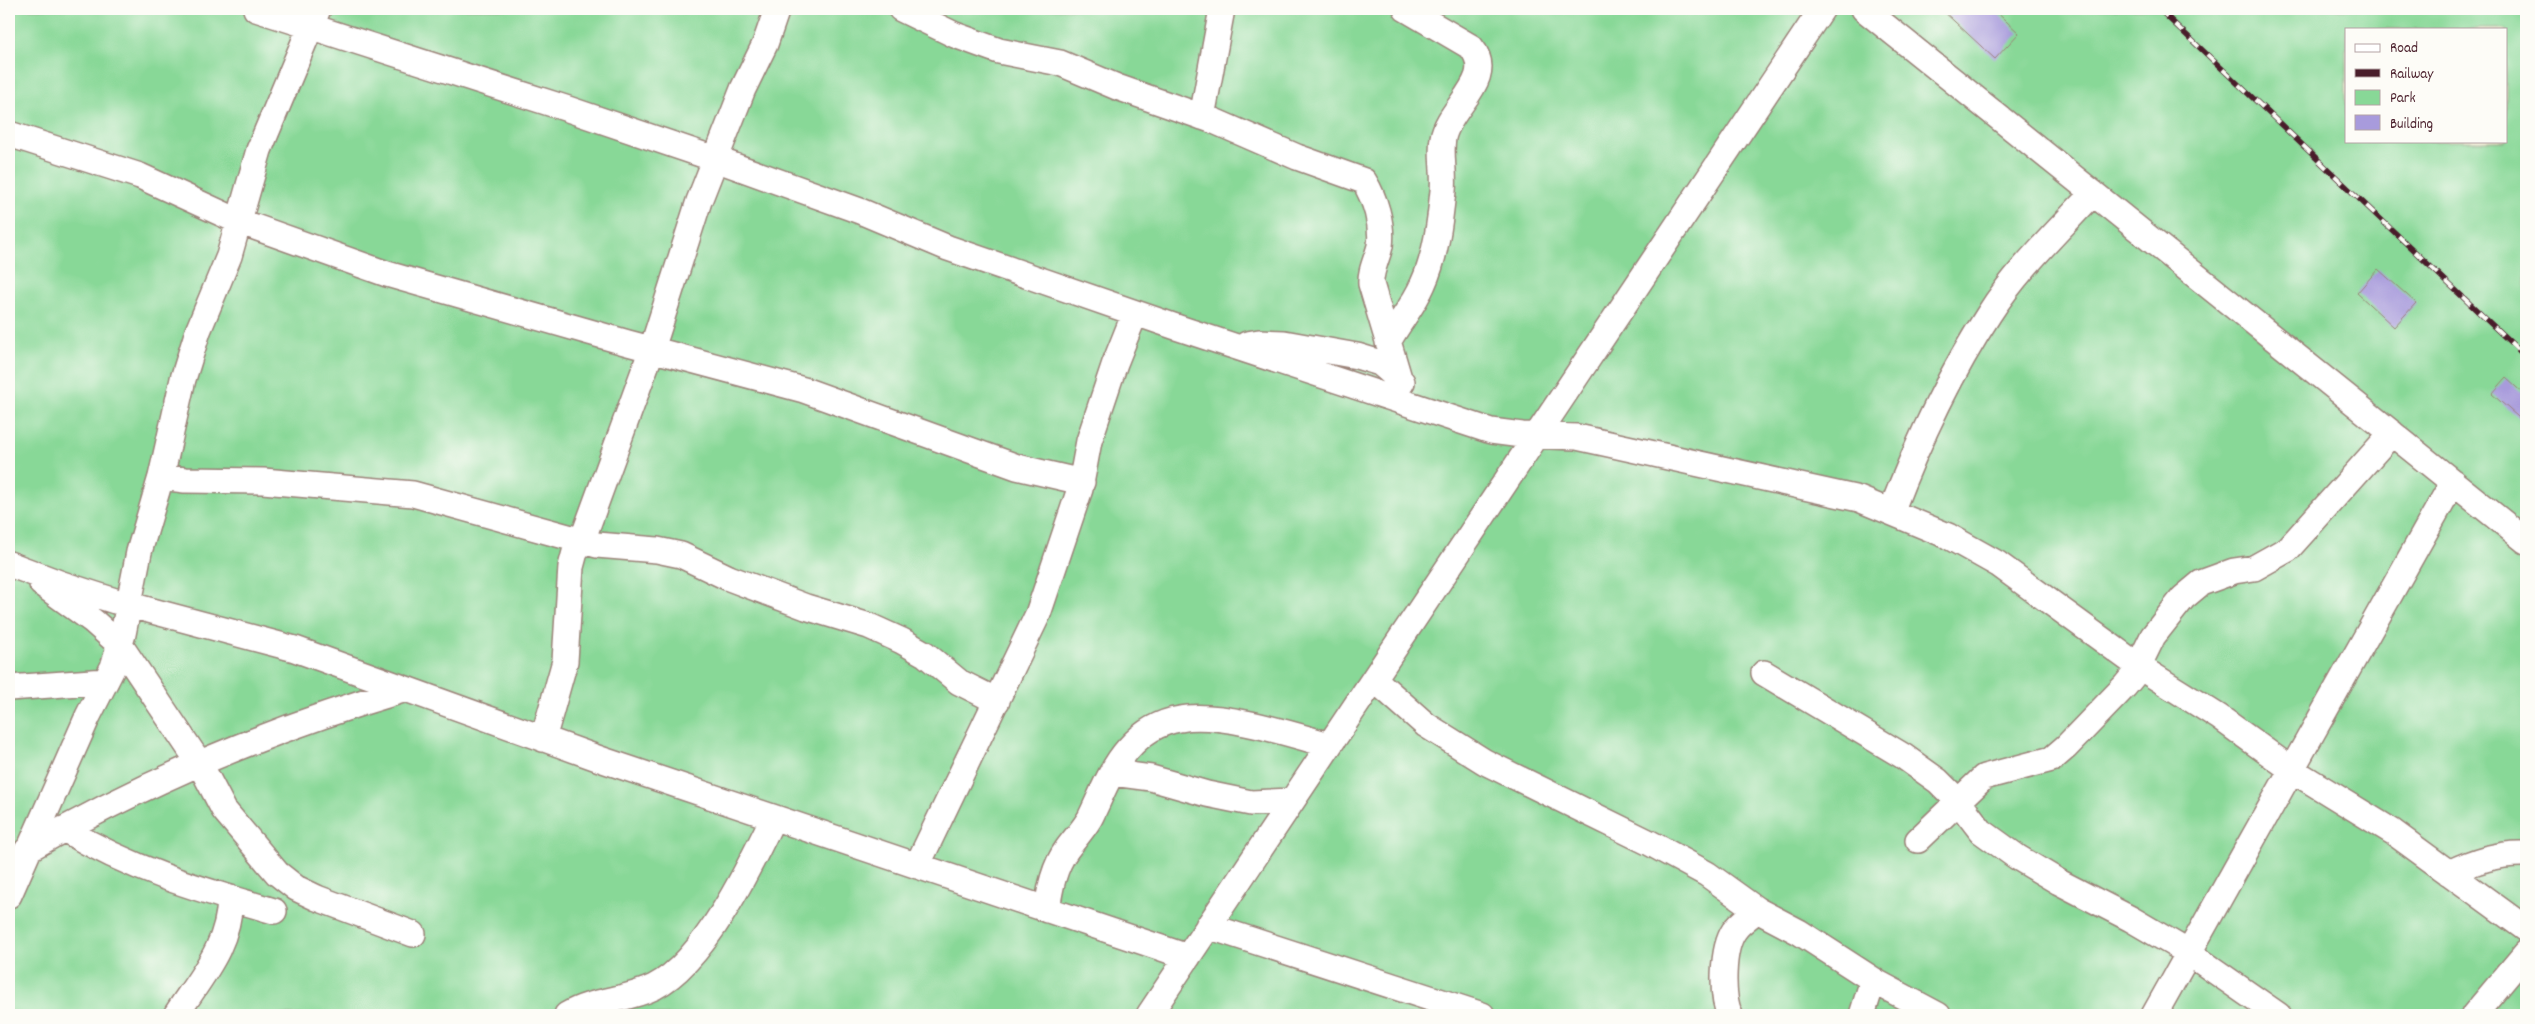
<svg xmlns="http://www.w3.org/2000/svg" width="2535" height="1024" font-family="Dekko,sans-serif">
	<style>
		.green { fill: #88d897; stroke: #697c61; fill-rule: evenodd }
		.building { fill: #a89bdc }
		.lines { fill: none; stroke-linecap: round; stroke-linejoin: round }
		.minor-casing { stroke: #9b8278; stroke-width: 28 }
		.minor { stroke: #fff; stroke-width: 25 }
		.rail-casing { stroke: #4a1f2b; stroke-width: 5.5 }
		.rail { stroke: #fdfcf7; stroke-width: 4; stroke-dasharray: 11; stroke-linecap: butt }
	</style>
	<rect width="100%" height="100%" fill="#fdfcf7"/>
	<filter id="ink" filterUnits="userSpaceOnUse"><feTurbulence type="fractalNoise" baseFrequency=".02" numOctaves="2"/><feDisplacementMap in="SourceGraphic" scale="10" xChannelSelector="R" yChannelSelector="G"/><feConvolveMatrix kernelMatrix="1 2 1 2 8 2 1 2 1" color-interpolation-filters="sRGB"/></filter>
	<filter id="wash" filterUnits="userSpaceOnUse"><feTurbulence type="fractalNoise" baseFrequency=".0096" numOctaves="4" result="noise"/><feDisplacementMap in="SourceGraphic" scale="20" xChannelSelector="R" yChannelSelector="G"/><feGaussianBlur stdDeviation="1.12" result="paint"/><feColorMatrix in="noise" values="0 0 0 0 0 0 0 0 0 0 0 0 0 0 0 0 0 1.4 0 .05"/><feComposite in="paint" operator="in"/></filter>
	<g filter="url(#wash)">
		<rect width="100%" height="100%" fill="#ece5c6"/>
		<path class="green" d="M9,9H2526V1015H9ZM2346,29H2506V141H2346Z"/>
		<g id="blocks">
			<path class="building" d="M1941,9H1993L2019,33L1995,59Z
				M2378,269L2416,303L2394,327L2357,293Z
				M2506,378L2526,396V424L2492,394Z"/>
		</g>
	</g>
	<g filter="url(#ink)">
		<use href="#blocks" fill-opacity="0" stroke="#9b8278" stroke-width="1"/>
		<g class="lines">
			<g class="minor-casing">
				<path id="minor" d="M256,9L565,108L718,160L860,211L948,248L1179,328L1491,431L1522,435L1577,437L1859,499L1948,536L1998,564L2141,668L2219,717L2292,770L2393,832L2526,929
					M901,9L955,35L999,51L1060,63L1117,87L1214,121L1297,157L1364,181C1375,199 1383,224 1380,246C1377,259 1370,271 1371,284L1399,378
					M1864,9L2526,541
					M1202,117L1222,9
					M9,134L140,176L238,221L387,274L628,343L804,390L1017,467L1082,482
					M1388,342C1399,322 1414,305 1423,284C1436,256 1440,221 1443,191C1445,173 1440,155 1443,138C1448,107 1498,79 1471,47L1406,9
					M1247,344L1259,342L1284,343L1357,356L1380,363L1402,382
					M161,477L185,480L263,481L413,494L597,545L657,550L681,555L729,578L806,607L869,626L902,641L925,654L959,682L997,701
					M1891,512C1917,444 1949,375 1989,314C2016,271 2059,230 2093,193
					M9,564L62,584L115,601L295,649L600,759L1188,957
					M42,584L93,621L120,645L200,764L224,810L277,873L296,888L317,898L413,934
					M1764,673L1903,756L1938,781L1958,801L1981,831L2017,857L2059,882L2131,919L2189,953L2278,1015
					M1374,679L1426,725L1485,762L1650,843L1707,874L1757,910L1799,932L1878,983L1938,1015
					M9,688L106,681
					M543,739L565,661L571,567L575,552L586,530L652,349L699,201L743,89L765,44L777,9
					M1113,773L1151,778L1207,794L1251,803L1291,801
					M64,829C132,870 198,889 274,911
					M1918,840L1984,777L2052,759L2066,747L2125,686L2134,675L2153,636L2183,598L2201,583L2234,571L2254,568L2288,549L2392,433
					M27,850C146,781 274,728 406,689
					M917,866L1038,614L1080,489L1089,441L1115,363L1135,313
					M2449,873C2474,861 2498,853 2526,854
					M9,895L88,716L113,667L123,634L139,552L161,477L183,379L198,331L229,256L259,150L318,9
					M1047,910C1050,888 1054,867 1067,849C1075,838 1083,830 1090,818C1101,796 1111,768 1128,749C1142,733 1159,722 1180,719C1218,711 1291,734 1329,745
					M1208,926L1482,1015
					M176,1015C201,976 229,947 230,898
					M567,1015C593,999 626,1001 654,987C704,962 749,868 773,818
					M1149,1015L1822,9
					M1730,1015C1721,996 1722,949 1734,931C1739,923 1750,916 1757,910
					M1862,1015L1873,980
					M2154,1015L2453,482
					M2474,1015L2526,953"/>
			</g>
			<use href="#minor" class="minor"/>
			<g class="rail-casing">
				<path id="rail" d="M2159,9L2526,357"/>
			</g>
			<use href="#rail" class="rail"/>
		</g>
	</g>
	<rect width="2535" height="1024" fill="none" stroke="#fdfcf7" stroke-width="30"/>
	<rect x="2345" y="28" width="162" height="115" fill="#fdfcf7" stroke="#b5a4a5"/>
	<rect x="2355" y="44" width="25" height="8" fill="#ffffff" stroke="#b5a4a5"/>
	<text x="2390" y="52" font-size="15" fill="#4a1f2b">Road</text>
	<rect x="2355" y="69" width="25" height="8" fill="#4a1f2b" stroke="#b5a4a5"/>
	<text x="2390" y="78" font-size="15" fill="#4a1f2b">Railway</text>
	<rect x="2355" y="90" width="25" height="15" fill="#88d897" stroke="#b5a4a5"/>
	<text x="2390" y="102" font-size="15" fill="#4a1f2b">Park</text>
	<rect x="2355" y="115" width="25" height="15" fill="#a89bdc" stroke="#b5a4a5"/>
	<text x="2390" y="128" font-size="15" fill="#4a1f2b">Building</text>
</svg>
